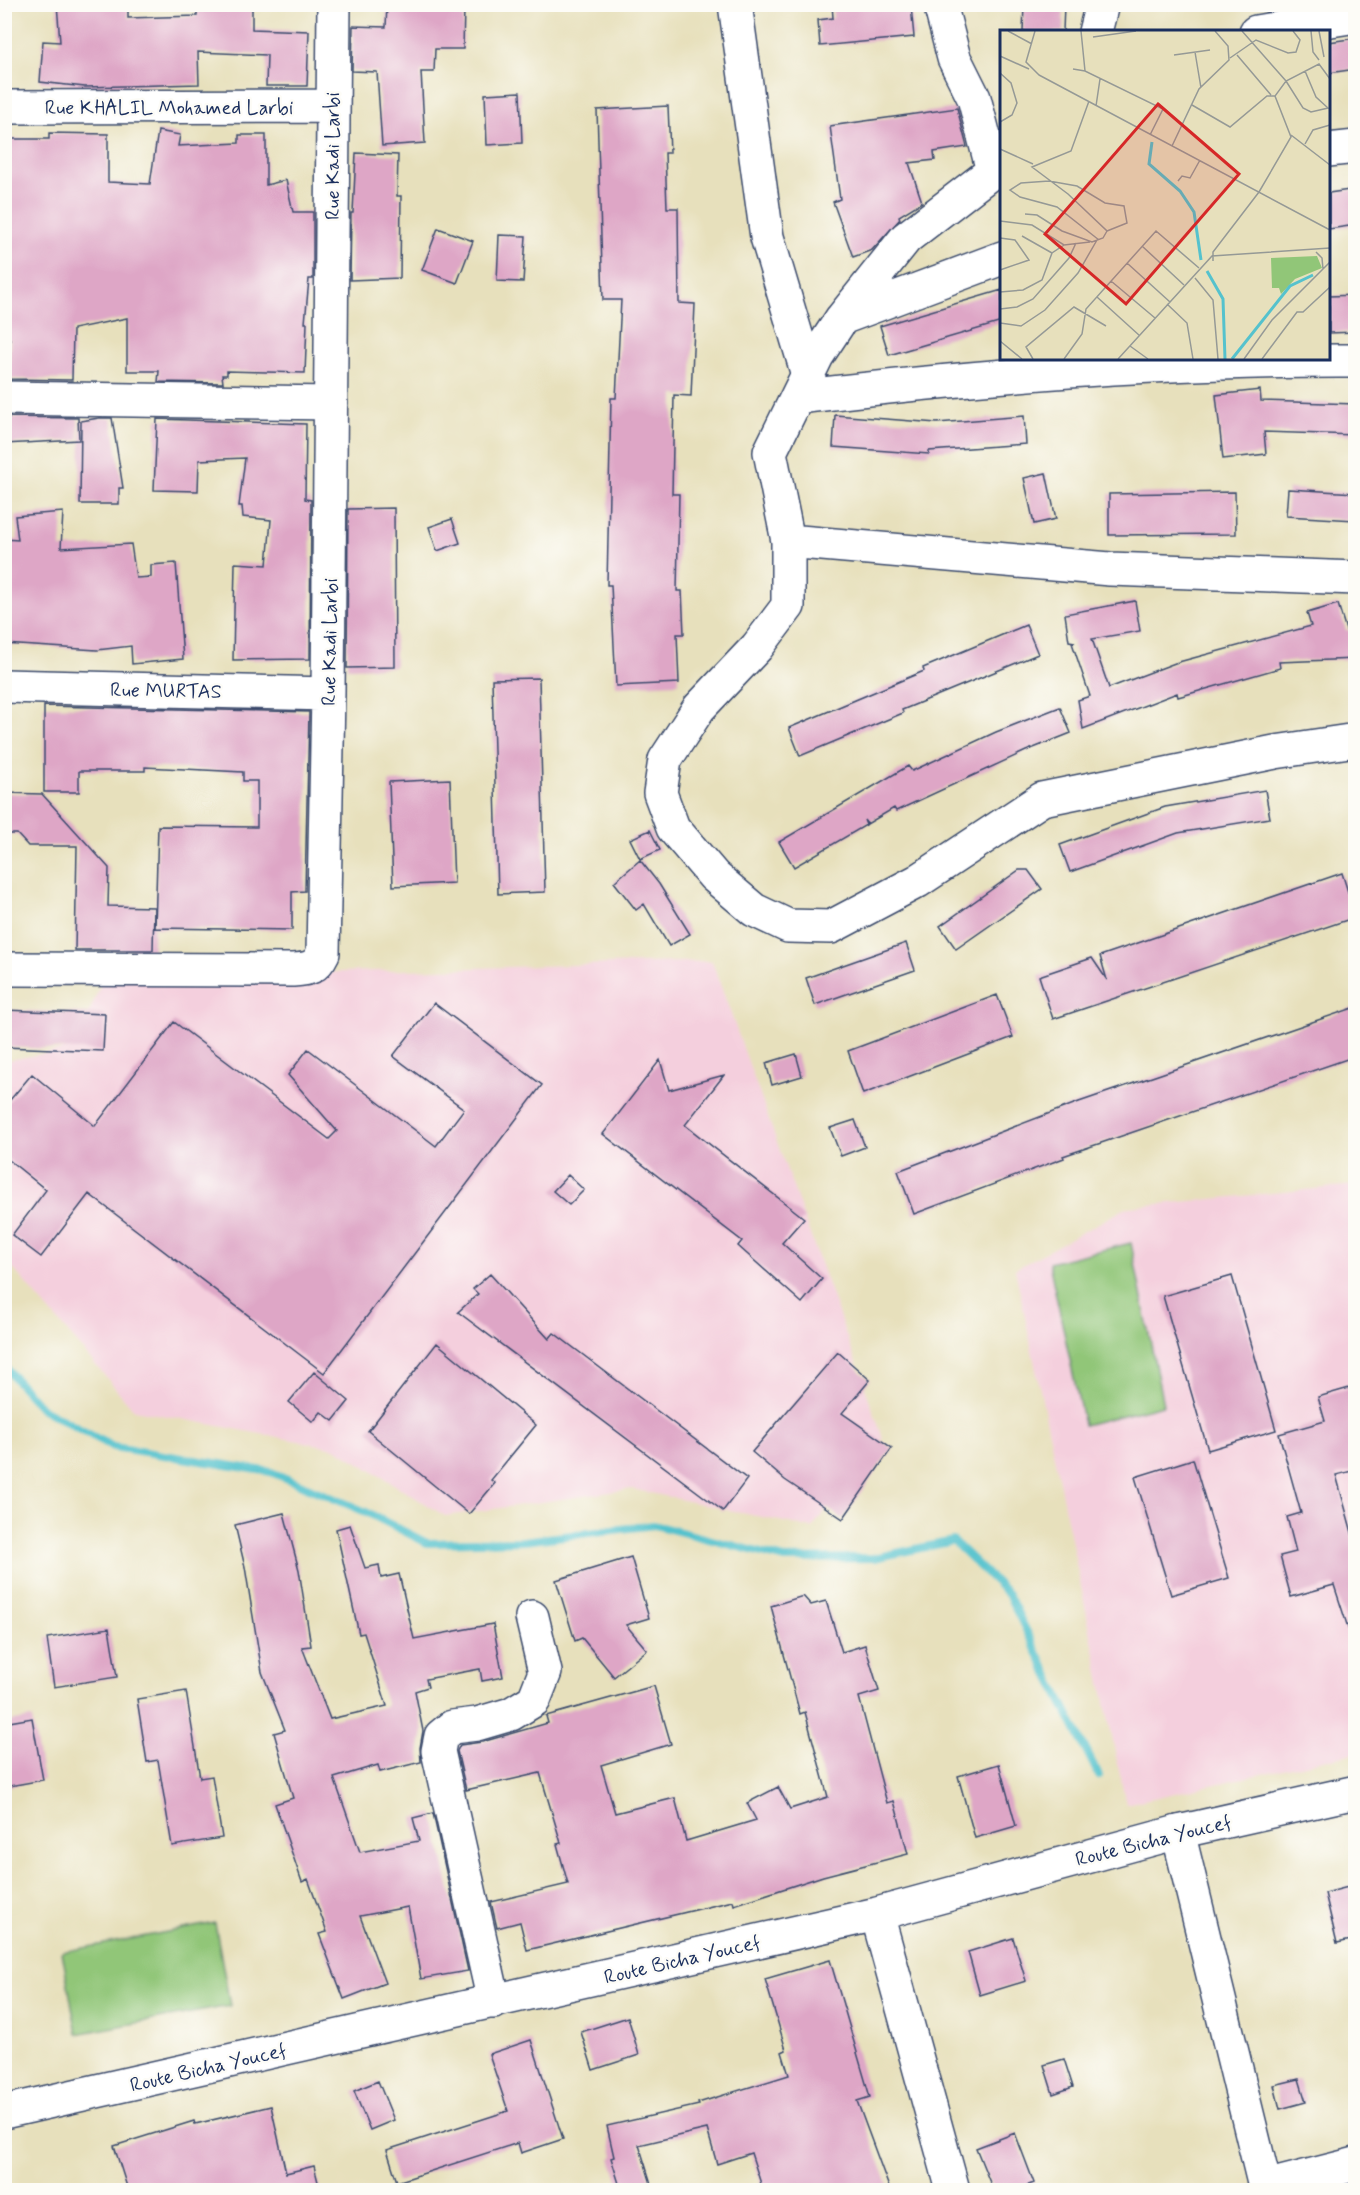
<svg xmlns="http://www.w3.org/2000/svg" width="1360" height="2195" font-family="Mynerve,sans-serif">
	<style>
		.built { fill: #f4cfdd }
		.green { fill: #91c678; stroke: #567a6b; stroke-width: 1.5 }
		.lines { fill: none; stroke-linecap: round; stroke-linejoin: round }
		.stream { stroke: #55c2cd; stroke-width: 8 }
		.building { fill: #dea6c6 }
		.street-casing { stroke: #3a4a6c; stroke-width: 36 }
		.secondary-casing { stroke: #3a4a6c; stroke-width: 36 }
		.street { stroke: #fff; stroke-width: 33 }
		.secondary { stroke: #fff; stroke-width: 33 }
		.labels { text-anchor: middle; stroke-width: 5; stroke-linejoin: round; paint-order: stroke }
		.street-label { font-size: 20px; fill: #1b2f5e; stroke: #fdfcf7 }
		.inset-river { fill: none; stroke: #55c2cd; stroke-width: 3 }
		.inset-road { fill: none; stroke: #959996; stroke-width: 1.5 }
		.view { fill: #d62828; fill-opacity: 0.15; stroke: #d62828; stroke-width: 3 }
		.inset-edge { fill: none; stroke: #1b2f5e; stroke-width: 3 }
	</style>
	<rect width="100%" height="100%" fill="#fdfcf7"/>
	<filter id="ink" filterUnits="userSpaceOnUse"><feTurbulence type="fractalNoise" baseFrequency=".0167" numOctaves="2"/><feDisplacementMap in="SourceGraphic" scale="12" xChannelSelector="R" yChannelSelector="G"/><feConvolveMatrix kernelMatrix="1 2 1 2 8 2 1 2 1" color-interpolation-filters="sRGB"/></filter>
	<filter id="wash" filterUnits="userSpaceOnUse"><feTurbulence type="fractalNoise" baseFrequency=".008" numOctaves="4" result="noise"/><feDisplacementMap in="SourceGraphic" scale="24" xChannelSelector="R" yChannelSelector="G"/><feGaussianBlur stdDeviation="1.35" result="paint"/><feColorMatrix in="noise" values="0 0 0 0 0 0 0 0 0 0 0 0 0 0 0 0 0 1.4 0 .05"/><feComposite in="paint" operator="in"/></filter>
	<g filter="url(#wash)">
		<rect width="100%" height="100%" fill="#e7e0bc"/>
		<path class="built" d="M712,961L883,1438L812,1528L632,1489L445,1516L335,1448L134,1410L5,1259L4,1061L74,1048L103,979Z
			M1355,1185V1753L1126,1804L1015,1269L1128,1207Z"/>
		<path class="green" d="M1131,1243L1163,1405L1084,1425L1049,1263Z
			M215,1923L230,2006L77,2034L62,1952Z"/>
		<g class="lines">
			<path class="stream" d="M4,1366L41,1408L113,1447L271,1472L366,1512L427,1543L523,1541L654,1525L785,1559L874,1558L953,1541L1008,1594L1099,1776"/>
		</g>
		<g id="blocks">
			<path class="building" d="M57,4H128V18L197,16V4H252V29L309,31L307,86H266L267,55L198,52L199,84L85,87L40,82L43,41L60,42Z
				M387,4L464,8L463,49H435L434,72H421L425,143L382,146L377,72L352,71L353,26L386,27Z
				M832,4H877L878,9L911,6L914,37L820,46L818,20L833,18Z
				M1024,4H1064L1063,32H1023Z
				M1356,38V69L1329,73V42Z
				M520,92L522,143L487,145L485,94Z
				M668,106L670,153H665L667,208H678L679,303L695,304L691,396L674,395L672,494H679L677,591H682L684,634H677L679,683L616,686L611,585H607L611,398H616L621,300H603L597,110Z
				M957,108L967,147L934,152L935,160L909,163L922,202L899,216L900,219L872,250L853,257L833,202L840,199L830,126Z
				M158,131L180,135L178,146L239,143V135H266V185L286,180L293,212H313V279H309L305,323H307L305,373L227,371V375H222L223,383L158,382L159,371H127V318L73,329L72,380L9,379L10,339H7L4,314L8,139H49V133L108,134V182L150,184Z
				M356,153L398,155L397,196H401L400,278L350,280L351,213H353Z
				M1356,189V225L1329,229V193Z
				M438,228L473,241L457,283L422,270Z
				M499,235L526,236L523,282L497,281Z
				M1002,290V322L889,355L880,326Z
				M1356,295V332L1329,333V296Z
				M1260,390L1261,401L1356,404V435L1264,432L1266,454L1223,459L1216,395Z
				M835,415L937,423L1024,416L1026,444L929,451V454L833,447Z
				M4,417L78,418L79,440L4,444Z
				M99,418H112L123,488H119V504H80L81,421Z
				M157,419L306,424L305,499L311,500L310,659L233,660L235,563L267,565L271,520L243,517L242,506H239L245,458L199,460L198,491L154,490Z
				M1046,473L1056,519L1034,524L1024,478Z
				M1288,489L1356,493L1355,520L1286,516Z
				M1235,492L1236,534L1109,535V494Z
				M394,508L395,667L347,668L348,509Z
				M63,512L61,548L131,544L136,578L151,577V565L176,563L183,659L132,664L131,646L97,650L4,644V539L18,540L15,516Z
				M452,519L460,543L437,551L429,527Z
				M1135,601L1140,631L1092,639L1109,688L1175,663L1311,626L1307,613L1338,604L1346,630H1356V659L1279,662L1280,668L1178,697L1177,693L1083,729L1078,700L1090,696L1072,643L1075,642L1069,641L1065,614Z
				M1026,625L1038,654L902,710L903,713L800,756L789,728L924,671L923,668Z
				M539,678L545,892L498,894L492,679Z
				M44,706L309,712L305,891L292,892V930L155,928L158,826L257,827V781H243V772L145,767V771H79V792H44Z
				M1060,707L1071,733L1026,751L896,811L894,808L867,824L864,820L866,825L794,867L779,842L908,766L912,771L996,732Z
				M450,779L454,883L393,886L389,782Z
				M1265,790L1270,818L1178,833L1070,872L1060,845L1165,807Z
				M4,793L42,794L109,868L108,906L154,907L153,950H75L77,846H28L17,834H4Z
				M650,830L660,850L640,859L630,839Z
				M640,860L659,884L690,934L669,946L644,904L636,910L614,882Z
				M1019,870H1028L1042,889L956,949L940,926Z
				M1342,873L1356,917L1053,1019L1039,976L1092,958L1107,980L1100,956Z
				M906,943L915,970L815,1005L806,978Z
				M997,995L1013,1037L863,1094L848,1051Z
				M434,1003L542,1085L324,1373L89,1194L41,1257L12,1235L46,1190L4,1156V1107L32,1074L95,1126L174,1022L329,1139L337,1131L288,1075L308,1049L436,1146L464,1109L393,1056Z
				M1356,1007V1056L1063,1156L1064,1158L914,1214L898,1171L1079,1102Z
				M4,1010L105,1014L103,1051L4,1047Z
				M796,1054L802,1076L772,1085L766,1063Z
				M660,1060L669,1090L724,1075L685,1125L804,1218L782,1243L822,1279L802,1303L738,1246L742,1241L603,1134Z
				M855,1120L865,1147L841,1156L830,1128Z
				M568,1175L584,1190L569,1205L553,1191Z
				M490,1274L549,1339L554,1333L747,1479L723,1511L458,1312L478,1294L473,1289Z
				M1232,1276L1276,1430L1208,1450L1163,1296Z
				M437,1343L536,1425L491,1480L495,1483L469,1514L368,1431Z
				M838,1352L870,1380L842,1413L892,1448L843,1519L785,1480L752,1452Z
				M314,1372L349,1401L333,1421L321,1412L313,1422L289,1402Z
				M1356,1386V1470L1336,1475L1356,1547V1636L1351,1637L1334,1585L1291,1597L1280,1556L1296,1552L1287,1517L1301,1513L1279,1434L1325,1421L1318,1397Z
				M1193,1459L1229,1578L1171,1595L1135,1477Z
				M284,1513L299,1570L311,1646L302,1647L330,1719L387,1706L364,1633L359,1634L336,1529L350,1525L365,1568L379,1565L381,1578L399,1574L414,1639L493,1624L503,1677L482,1681L480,1669L426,1679L428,1687L415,1691L423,1731L420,1748L421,1762L380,1772L378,1765L334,1778L360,1852L419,1841L413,1818L433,1813L468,1971L421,1979L408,1907L360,1916L385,1983L344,1999L319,1934L327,1932L308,1879L302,1882L275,1804L293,1798L274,1733L285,1730L262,1672L245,1567L235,1525Z
				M631,1557L649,1618L626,1625L647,1650L614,1677L582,1638L575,1641L556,1580Z
				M803,1596L811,1605L826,1601L842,1652L865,1645L879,1691L859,1697L887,1803L894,1801L908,1854L823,1876L734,1905L733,1901L527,1950L520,1922L497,1928L491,1902L568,1884L557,1844L561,1843L540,1773L466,1790L457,1751L460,1745L482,1742L548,1723L546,1716L654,1686L671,1744L601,1765L615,1813L675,1798L686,1841L756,1820L747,1803L778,1787L790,1809L828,1797L805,1712L800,1714L771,1606Z
				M109,1628L117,1677L54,1687L47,1638Z
				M186,1691L200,1778L212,1776L222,1838L172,1846L158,1760L147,1762L137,1699Z
				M32,1718L43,1780L4,1787V1723Z
				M999,1764L1016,1826L975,1838L958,1776Z
				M1356,1885V1939L1337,1943L1325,1893Z
				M1013,1938L1026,1981L980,1995L968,1952Z
				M830,1960L870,2097L857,2101L890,2190H763L751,2153L717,2164L707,2129L639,2145L653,2190H621L611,2158L614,2157L607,2126L699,2105L698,2103L789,2075L782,2052L786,2050L765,1979Z
				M628,2017L639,2055L593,2070L581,2032Z
				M531,2040L563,2139L521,2153L518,2143L397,2182L387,2150L508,2111L489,2054Z
				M1064,2059L1073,2087L1053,2094L1044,2065Z
				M1299,2079L1306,2102L1280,2109L1274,2085Z
				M378,2081L394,2120L370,2130L354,2091Z
				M271,2106L286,2173L314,2166L320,2190H128L114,2146L194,2121L195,2124Z
				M1015,2133L1034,2183L1015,2190H993L976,2148Z"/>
		</g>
	</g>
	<g filter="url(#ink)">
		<use href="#blocks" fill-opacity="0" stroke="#3a4a6c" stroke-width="1.5"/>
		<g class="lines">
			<g class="street-casing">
				<path id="street" d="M735,4L767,237L808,375
					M940,4L954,58L974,98L993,171
					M1095,32L1102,4
					M1256,32L1356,16
					M4,107L333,106
					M1328,150L1356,147
					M1002,258L842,318L817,356L770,452L788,541L1110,569L1356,578
					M843,317L906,238L1002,164
					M797,397C983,375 1168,360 1356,361
					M4,398L331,403
					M788,541V606L757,647L699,708L665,760L660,793L673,828L714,876L754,910L788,926L831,927L918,881L1042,799L1275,752L1356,740
					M4,686L328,694
					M4,969L293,970C309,969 316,968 323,953L328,694L334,4
					M1178,1832L1265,2187L1356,2164
					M494,2002L438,1751L441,1736L452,1727L477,1724L511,1714L534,1700L545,1672L532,1617"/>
			</g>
			<g class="secondary-casing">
				<path id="secondary" d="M877,1914L953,2190
					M4,2112L877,1914L1178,1832L1356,1792"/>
			</g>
			<use href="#street" class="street"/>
			<use href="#secondary" class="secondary"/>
		</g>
	</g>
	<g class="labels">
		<g class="street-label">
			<text x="169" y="114">Rue KHALIL Mohamed Larbi</text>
			<text transform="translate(332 156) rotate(-90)" y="7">Rue Kadi Larbi</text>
			<text transform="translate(329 642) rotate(-89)" y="7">Rue Kadi Larbi</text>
			<text transform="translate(166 690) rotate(1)" y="7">Rue MURTAS</text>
			<text transform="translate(1153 1840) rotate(-14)" y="7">Route Bicha Youcef</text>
			<text transform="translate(682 1959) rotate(-13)" y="7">Route Bicha Youcef</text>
			<text transform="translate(208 2067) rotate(-13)" y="7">Route Bicha Youcef</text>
		</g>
	</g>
	<g transform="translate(1000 30)">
		<rect width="330" height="330" fill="#e7e0bc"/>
		<path d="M317,226L322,238L295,249L281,264L279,258H272L271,228Z" fill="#91c678"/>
		<path class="inset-river" d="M152,112L149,134L180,161L194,182L201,230M207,241L223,269L225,329M232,329L290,256L313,245"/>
		<path class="inset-road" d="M8,1L32,14M35,1L26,32L39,45M81,1L85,41M242,1L286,51L303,78L311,82L328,78L316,67L305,41M311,1L313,22L319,30M319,1L324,27M93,7L136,1M195,22L201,58M174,25L210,20M237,25L271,65M0,26L29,39M230,28L256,10L288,23L296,22L300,10L293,1M73,39L85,41L163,79L150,105M0,43L11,53L17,73L12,85L0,92M39,45L330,200M192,75L230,97L267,66H275M96,76L100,49M291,105L330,135M305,114L313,100L330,95M172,116L199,59L229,30L228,16L215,1M0,119L33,134M178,151L182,146L190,148L200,130M25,184L37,185L62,201L92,212L103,208L107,201L68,164L32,137L71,121L89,71M0,191L32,195L64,215L90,212M22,206L52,223M0,208L15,210L29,230L0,240M99,210L57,177L20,167L10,160L21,153L49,151L77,156L105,173L124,176L127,193L107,201M142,216L184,255M316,222L322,228L323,239M213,231V222L259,162L291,107L275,66L286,51L319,34L330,49M127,233L170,272M195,248L213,270L218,329M111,251L155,288M0,262L23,260L42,250L52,223L64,215M97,267L140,306M167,274L187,293L193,329M0,279L17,277L33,269L69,228L76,213M0,293L21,296L45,280L78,243L97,210M0,311L22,329M130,316L148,329M33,329L26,317L74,277L106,296M64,329L82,304L86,279L156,201L199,238M118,329L212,226L330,218M244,329L272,290L330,232M262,329L297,282H303L330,257"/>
		<path class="view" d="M158,74L239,144L126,274L45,204Z"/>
		<rect width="330" height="330" class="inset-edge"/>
	</g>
	<rect width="1360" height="2195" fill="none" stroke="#fdfcf7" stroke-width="24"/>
</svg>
